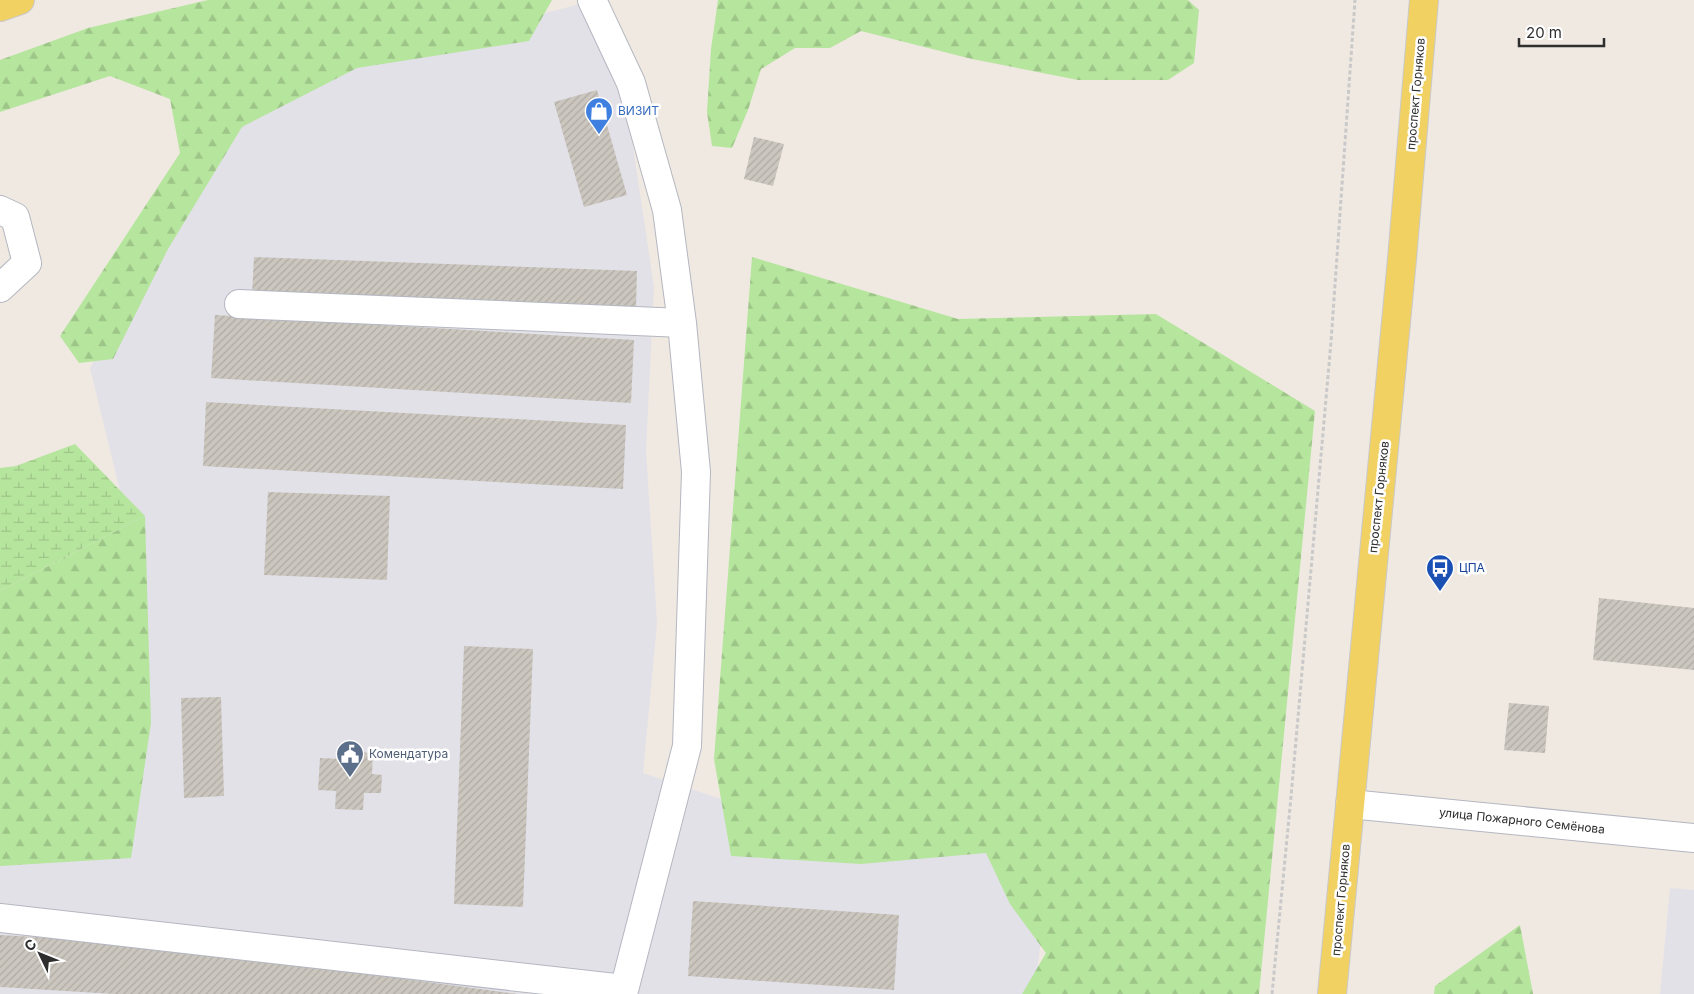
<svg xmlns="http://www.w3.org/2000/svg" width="1694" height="994" font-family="Inter,sans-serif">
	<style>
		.industrial { fill: #e3e1e8 }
		.forest { fill: url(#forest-firs) }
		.wetland { fill: url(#wetland-marsh) }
		.building { fill: url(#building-hatch) }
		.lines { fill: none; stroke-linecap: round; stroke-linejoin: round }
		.minor-casing { stroke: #b4b7c1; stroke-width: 30 }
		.major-casing { stroke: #c9c9c9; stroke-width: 30 }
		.path { stroke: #c9c9c9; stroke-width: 3; stroke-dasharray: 4 2.5; stroke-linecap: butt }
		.minor { stroke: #fff; stroke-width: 28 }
		.major { stroke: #f2d163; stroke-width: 28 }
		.labels { text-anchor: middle; stroke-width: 5; stroke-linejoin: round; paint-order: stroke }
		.street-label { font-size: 12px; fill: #2e2e2e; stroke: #fff }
		.shop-label { font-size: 12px; fill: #366cbe; stroke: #fff; text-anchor: start }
		.transit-label { font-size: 12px; fill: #164399; stroke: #fff; text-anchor: start }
		.service-label { font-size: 12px; fill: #4e5e75; stroke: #fff; text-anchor: start }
	</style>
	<defs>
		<pattern id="forest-firs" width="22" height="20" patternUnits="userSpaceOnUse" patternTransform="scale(1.25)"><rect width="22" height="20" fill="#b6e59e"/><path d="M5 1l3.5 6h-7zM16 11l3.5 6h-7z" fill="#9dc588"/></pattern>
		<pattern id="wetland-marsh" width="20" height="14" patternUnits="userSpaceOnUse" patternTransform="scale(1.25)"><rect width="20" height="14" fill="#b6e59e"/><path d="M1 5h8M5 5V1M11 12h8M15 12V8" fill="none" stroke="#9dc588"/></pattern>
		<pattern id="building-hatch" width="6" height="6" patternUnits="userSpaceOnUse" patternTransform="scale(1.25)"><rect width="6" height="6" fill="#cbc7bf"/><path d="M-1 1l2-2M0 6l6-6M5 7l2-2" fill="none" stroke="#afaba4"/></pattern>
	</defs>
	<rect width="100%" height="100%" fill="#efe9e1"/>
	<path class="industrial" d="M588,2L630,127L654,287L646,450L657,623L643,773L844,840L965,819L1049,879L1034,994H0V819L120,491L90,368L169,230L260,87Z
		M1670,888L1694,890V994H1660Z"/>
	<path class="forest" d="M208,0H552L529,41L357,68L242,127L168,249L113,359L79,363L60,336L180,153L170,99L110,76L0,112V60L88,28Z
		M718,0H1188L1199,10L1194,63L1168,80H1078L972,59L861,31L830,48H795L761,69L748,110L732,148L712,146L707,112L711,49Z
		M752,257L958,319L1156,314L1315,411L1259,994H1022L1046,953L1010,904L986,853L861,864L731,856L714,759Z
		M145,516L151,723L131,858L0,866V591Z
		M1520,925L1533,994H1434L1435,986Z"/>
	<path class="wetland" d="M75,444L145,516L0,591V468L16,466Z"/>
	<path class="building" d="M597,90L627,195L584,207L554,102Z
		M754,137L784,144L773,186L744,179Z
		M254,257L637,271L636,308L252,294Z
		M215,315L634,340L631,403L211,378Z
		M206,402L626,425L623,489L203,466Z
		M268,492L390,496L387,580L264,575Z
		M1599,598L1694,608V670L1593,660Z
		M464,646L533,649L523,907L454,904Z
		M221,697L224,796L184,798L181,698Z
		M1509,703L1549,706L1545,753L1504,750Z
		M343,751L373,753L372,774L382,775L381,793H364L363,810L335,809L336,791L318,790L320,758L343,759Z
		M693,901L899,915L894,990L688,976Z
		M0,935L127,942L518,994H114L0,987Z"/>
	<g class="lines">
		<g class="minor-casing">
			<path id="minor" d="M592,0L631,83L667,210L682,323L696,472L687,746L623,994
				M0,210L15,217L27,263L0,288
				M239,304L682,323
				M1350,804L1694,838
				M0,918L624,989"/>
		</g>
		<g class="major-casing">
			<path id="major" d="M0,7L20,0
				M1332,994L1402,259L1424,0"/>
		</g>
		<path class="path" d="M1272,994L1291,797L1331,342L1355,0"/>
		<use href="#minor" class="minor"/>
		<use href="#major" class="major"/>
	</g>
	<defs>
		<g id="shop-pin" transform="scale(1.4375)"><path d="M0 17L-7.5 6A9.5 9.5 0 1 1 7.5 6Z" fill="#3f7fe0" stroke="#fff"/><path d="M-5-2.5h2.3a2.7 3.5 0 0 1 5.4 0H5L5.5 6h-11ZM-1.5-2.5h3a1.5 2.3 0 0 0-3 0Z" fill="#fff"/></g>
		<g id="bus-pin" transform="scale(1.4375)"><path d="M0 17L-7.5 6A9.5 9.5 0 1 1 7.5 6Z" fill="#1a4fb4" stroke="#fff"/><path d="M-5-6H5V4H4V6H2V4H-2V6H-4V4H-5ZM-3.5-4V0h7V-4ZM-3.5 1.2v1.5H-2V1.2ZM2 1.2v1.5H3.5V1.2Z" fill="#fff"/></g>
		<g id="civic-pin" transform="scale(1.4375)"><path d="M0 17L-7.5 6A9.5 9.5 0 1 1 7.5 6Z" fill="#5c6f8a" stroke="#fff"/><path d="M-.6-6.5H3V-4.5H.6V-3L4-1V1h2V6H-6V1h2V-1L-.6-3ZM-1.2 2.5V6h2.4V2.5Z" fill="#fff"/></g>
	</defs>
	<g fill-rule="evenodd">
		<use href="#shop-pin" x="599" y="111"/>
		<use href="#bus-pin" x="1440" y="568"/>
		<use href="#civic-pin" x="350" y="754"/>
	</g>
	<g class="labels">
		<g class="street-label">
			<text transform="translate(1416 94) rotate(-85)" y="4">проспект Горняков</text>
			<text transform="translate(1379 497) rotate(-84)" y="4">проспект Горняков</text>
			<text transform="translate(1522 821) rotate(6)" y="4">улица Пожарного Семёнова</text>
			<text transform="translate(1341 900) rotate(-85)" y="4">проспект Горняков</text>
		</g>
		<g class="shop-label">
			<text x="618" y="115">ВИЗИТ</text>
		</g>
		<g class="transit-label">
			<text x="1459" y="572">ЦПА</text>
		</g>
		<g class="service-label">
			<text x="369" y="758">Комендатура</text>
		</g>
	</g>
	<g transform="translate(40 954) rotate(313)" stroke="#ffffff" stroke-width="4" paint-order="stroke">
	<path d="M0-4L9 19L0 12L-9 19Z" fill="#2e2e2e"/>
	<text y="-8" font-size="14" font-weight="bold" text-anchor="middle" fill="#2e2e2e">С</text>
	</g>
	<path d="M1519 38v8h85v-8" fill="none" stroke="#2e2e2e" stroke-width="2.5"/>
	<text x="1526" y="38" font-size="15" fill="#2e2e2e" stroke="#ffffff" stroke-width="4" paint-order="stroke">20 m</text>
</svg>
